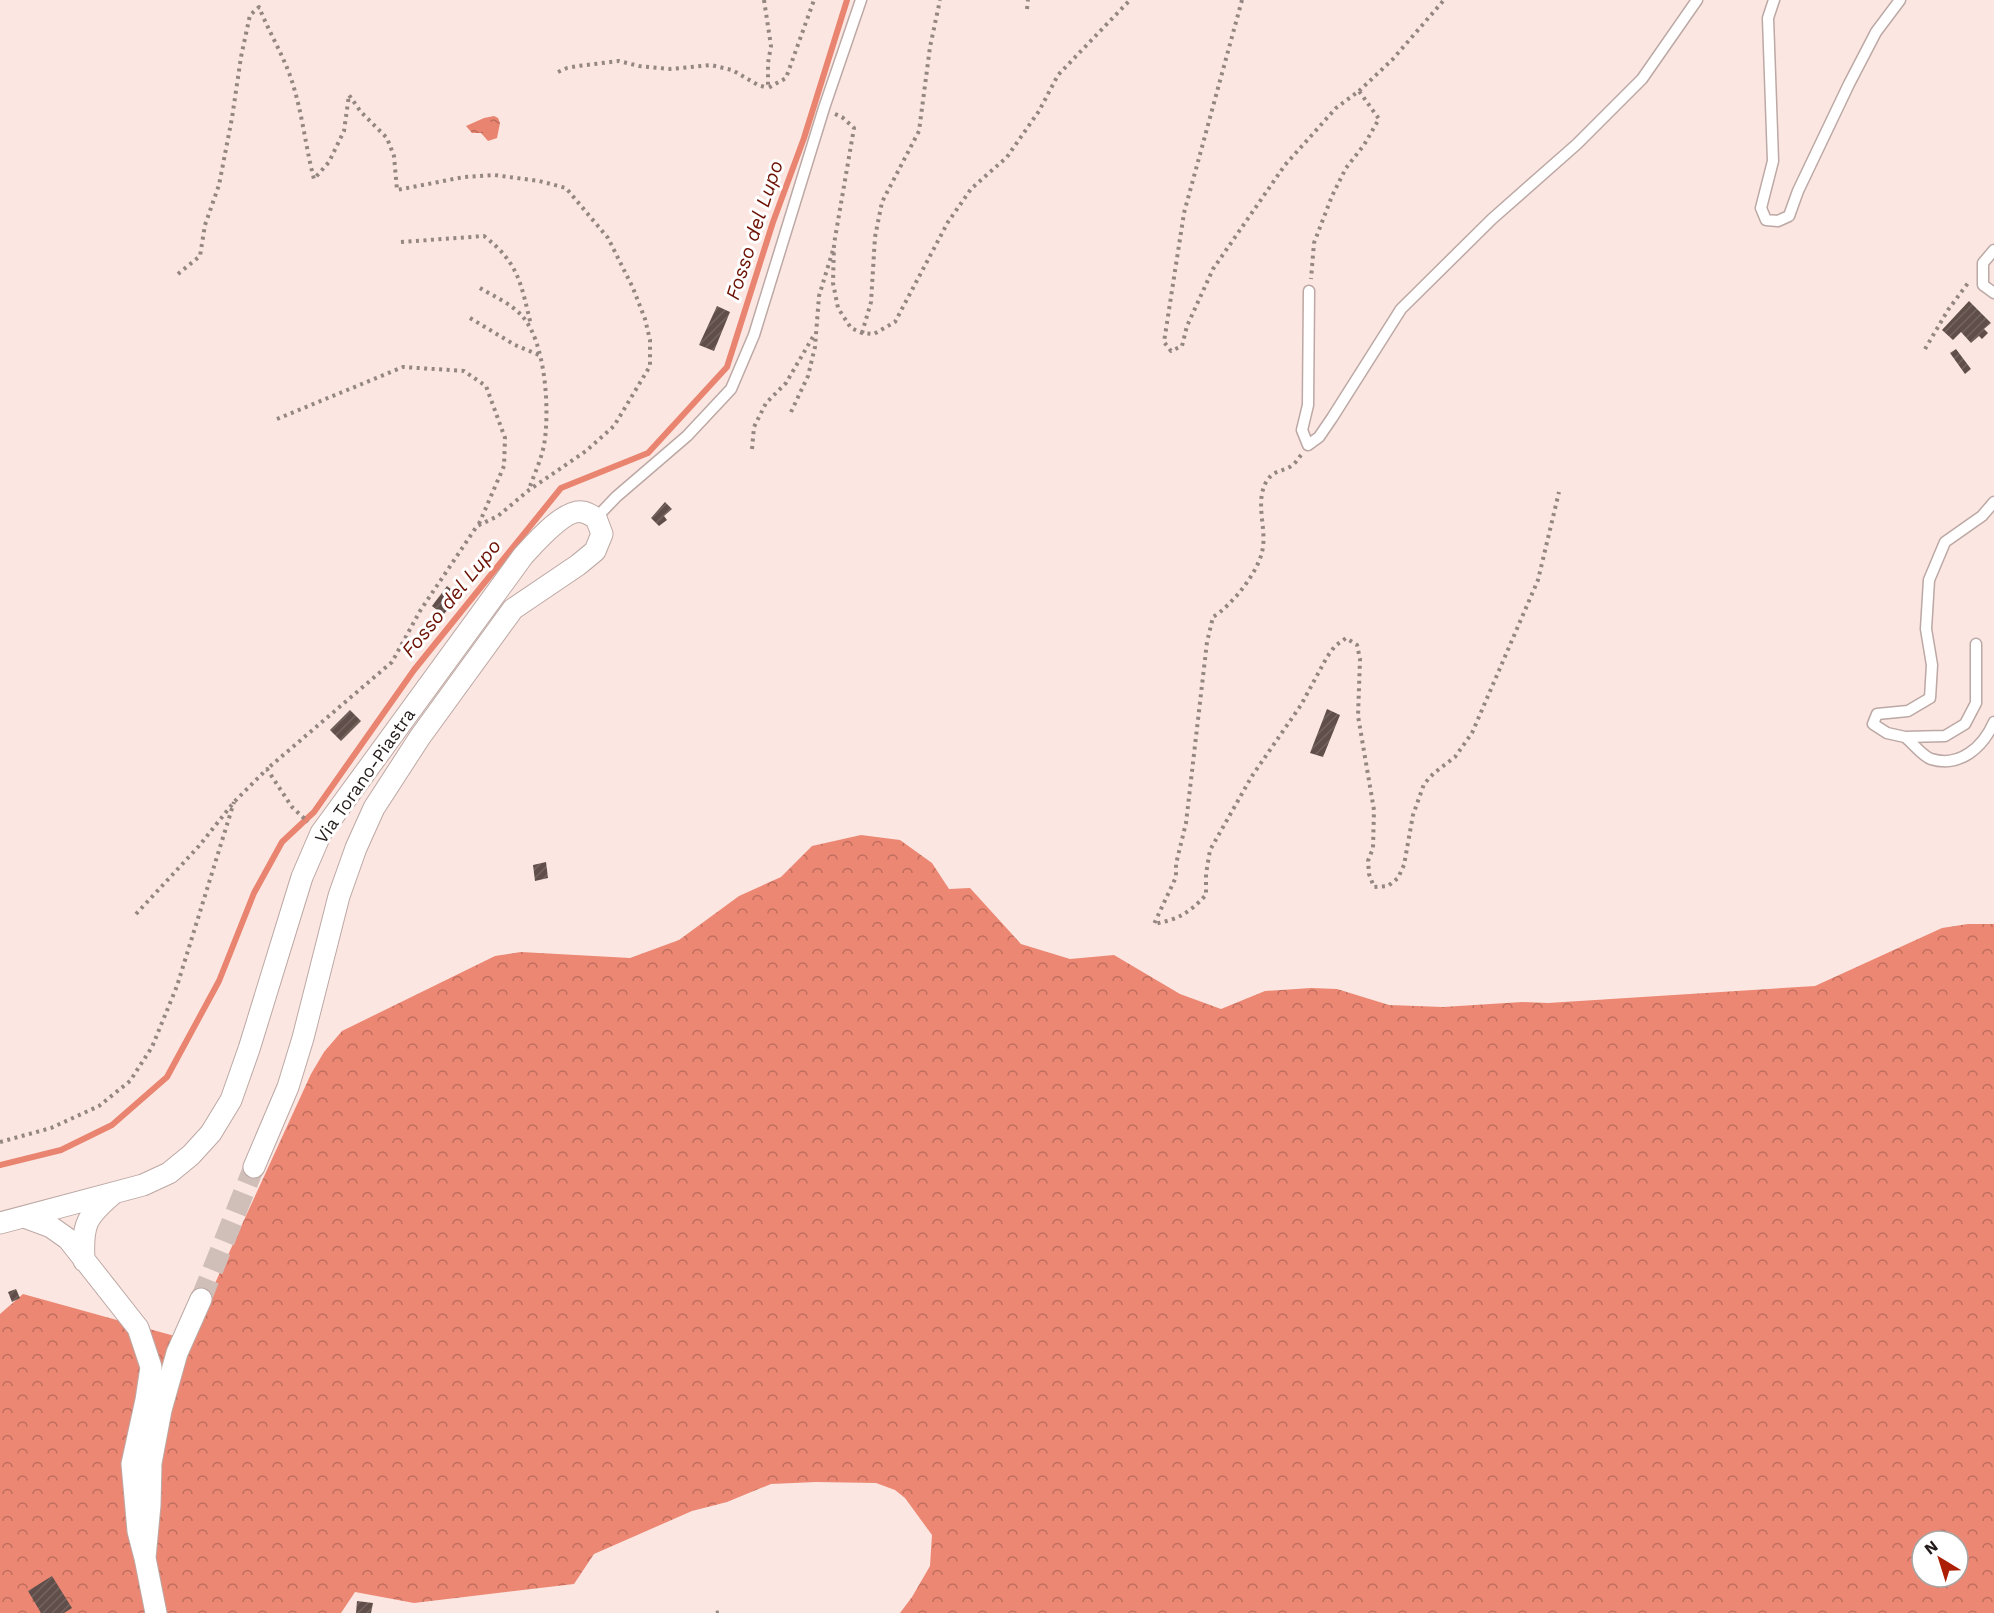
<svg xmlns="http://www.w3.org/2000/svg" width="1994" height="1613" font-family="'Work Sans',sans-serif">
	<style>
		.forest { fill: url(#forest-crowns); fill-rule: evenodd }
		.water { fill: url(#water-ripples) }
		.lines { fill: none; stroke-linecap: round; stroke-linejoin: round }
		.stream { stroke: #e98470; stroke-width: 6 }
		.building { fill: url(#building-hatch) }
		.street-tunnel { stroke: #d0beb9; stroke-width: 21; stroke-dasharray: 21 10; stroke-linecap: butt }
		.lane-casing { stroke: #bca8a4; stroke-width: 13 }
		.street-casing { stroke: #bca8a4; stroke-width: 23 }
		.path { stroke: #948682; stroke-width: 4; stroke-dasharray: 3 4.5; stroke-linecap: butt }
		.lane { stroke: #fff; stroke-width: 10 }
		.street { stroke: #fff; stroke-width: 21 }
		.labels { text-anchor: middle; stroke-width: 6; stroke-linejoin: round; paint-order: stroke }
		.street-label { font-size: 18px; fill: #231c1a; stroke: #fff }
		.water-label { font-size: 20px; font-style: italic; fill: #6c1103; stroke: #fff }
	</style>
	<defs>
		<pattern id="forest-crowns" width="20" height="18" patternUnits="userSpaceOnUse" patternTransform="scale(1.5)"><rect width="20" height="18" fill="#ec8773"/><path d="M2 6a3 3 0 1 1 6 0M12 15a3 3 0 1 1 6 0" fill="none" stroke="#bf6e5e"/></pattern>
		<pattern id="water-ripples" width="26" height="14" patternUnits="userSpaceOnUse" patternTransform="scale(1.5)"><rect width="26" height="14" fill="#e98470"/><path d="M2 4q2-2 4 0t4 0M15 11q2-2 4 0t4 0" fill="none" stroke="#bc6b5b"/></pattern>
		<pattern id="building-hatch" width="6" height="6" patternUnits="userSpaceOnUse" patternTransform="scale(1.5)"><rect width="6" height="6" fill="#604e4a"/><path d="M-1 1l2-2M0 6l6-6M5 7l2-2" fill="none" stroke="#736460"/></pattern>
	</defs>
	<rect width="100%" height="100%" fill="#fbe6e1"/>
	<path class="forest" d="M861,835L900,840L932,863L949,889L970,888L1021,944L1070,959L1114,955L1180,994L1221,1009L1265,991L1311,988L1337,989L1389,1005L1443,1007L1522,1002L1548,1003L1815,986L1942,928L1968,924H1994V1613H900L912,1597L930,1566L932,1535L905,1498L895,1490L876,1483L816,1482L771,1484L727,1502L692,1511L594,1554L574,1584L414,1603L355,1592L341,1613H0V1314L23,1294L189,1340L311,1074L324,1052L342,1031L495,956L521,952L630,958L679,940L739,896L781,877L812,846ZM1922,1541H1958V1577H1922Z"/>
	<path class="water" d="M494,116L498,118L500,123L497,138L488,141L481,133H472L466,126L484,118Z"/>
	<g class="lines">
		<path class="stream" d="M0,1165L61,1150L112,1125L167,1077L219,981L254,893L282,842L314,812L414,670L561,488L648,453L727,367L773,222L804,138L847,0"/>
	</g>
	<path class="building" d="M1969,301L1991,323L1984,329L1988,333L1982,339L1979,336L1971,343L1961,332L1953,340L1942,330Z
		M717,306L730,312L714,351L699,345Z
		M1956,349L1971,369L1965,374L1950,353Z
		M665,502L672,509L664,516L667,520L659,526L651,518Z
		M456,585L464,591L443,615L432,606L447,586L452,590Z
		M1327,709L1340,715L1323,757L1310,753Z
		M350,710L361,721L341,741L330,730Z
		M546,862L548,878L535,881L533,865Z
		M16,1289L20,1298L12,1302L8,1292Z
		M52,1576L72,1608L64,1613H41L28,1591Z
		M357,1601L373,1603L371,1613H356Z"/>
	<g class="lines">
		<path class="street-tunnel" d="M201,1299L254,1167"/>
		<g class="lane-casing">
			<path id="lane" d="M1774,0L1768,18L1773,161L1761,208L1766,220L1778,221L1789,216L1798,191L1849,84L1876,32L1900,0
				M1994,250L1983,263V285L1994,293
				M1309,291L1308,405L1302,430L1308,445L1319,437L1332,418L1401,309L1492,219L1577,144L1642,79L1697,0
				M596,518L616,497L687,436L731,389L754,335L824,108L861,0
				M1976,644V703L1965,724L1945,736L1905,737L1887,733L1873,724L1877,714L1908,711L1930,698L1932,665L1926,629L1929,580L1945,542L1982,516L1994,502
				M1905,737C1913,743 1922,756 1931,759C1960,768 1983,747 1994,722"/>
		</g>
		<g class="street-casing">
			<path id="street" d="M24,1217L51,1227L68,1239L138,1328L151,1367L146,1400L132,1464L138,1531L145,1558
				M0,1223L143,1185L169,1173L191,1155L211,1133L231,1100L249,1049L302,877L321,833L523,556C535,543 565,508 583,512C588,513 592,516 596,518L602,534L595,551L578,565L513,609L420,737L374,808L356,848L339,896L303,1038L288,1087L254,1167
				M84,1261C82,1224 86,1217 113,1194
				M156,1613L145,1558L150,1505L151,1463L161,1410L177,1353L201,1299"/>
		</g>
		<path class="path" d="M764,0L771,46L768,63V88L786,78L814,0
			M1242,0L1184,213L1164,342L1171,351L1182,346L1187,326L1213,269L1285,165L1336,108L1359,91L1379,119L1364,145L1346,168L1332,196L1314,243L1311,279
			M1027,9L1028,0
			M558,72L567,68L578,66L619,61L639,66L670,69L711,65L732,70L758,85L768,88
			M1359,91L1392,60L1444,0
			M835,114L842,117L854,128L834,244L833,283L838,308L851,328L862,333L874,334L895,322L948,222L971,189L1007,157L1039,111L1058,75L1130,0
			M401,242L484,236C519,263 521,284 531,325
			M178,274L200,256L205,225L219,185L232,118L241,57L250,15L259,7C270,35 286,59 294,88C303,118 306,149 314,179L329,162L344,131L349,95L361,112L387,138L394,156L397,190L464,177L494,175L539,181L566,188L608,238L633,288L645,319L650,340V366L614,426L586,451L529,490L498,516L477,526L420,611L392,662L267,769
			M480,288C493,296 512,304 522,316C546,342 550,412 544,445C541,460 534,475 529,489
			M470,318L515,345L539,355
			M862,333L871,302L875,237L882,202L919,131L930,47L940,0
			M1925,349L1948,310L1968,283
			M791,412L808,376L815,347L819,296L833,250
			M277,419L403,367L464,371L486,386L505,438L504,466L478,526
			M752,449L754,427L766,403L786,383L814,335
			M1301,455C1298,459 1295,464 1291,466C1284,471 1275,470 1268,479C1253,501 1268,529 1262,552C1257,574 1231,606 1213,617L1207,642L1186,823L1176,864V877L1154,924C1179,919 1189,913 1206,895V874L1210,850L1252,776L1301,705L1327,657L1335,646L1346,638L1357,645L1360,659L1358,716L1374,810L1373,848L1368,861L1369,874L1374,887L1388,886L1398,878L1404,865L1413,815L1424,784L1434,773L1455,757L1472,733L1538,580L1559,492
			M136,914L199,846L234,802L267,769L292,807L308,822
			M0,1142L51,1128L99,1106L130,1081L152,1047L177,986L234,802
			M716,1613L720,1612"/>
		<use href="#lane" class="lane"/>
		<use href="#street" class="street"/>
	</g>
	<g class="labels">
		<g class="street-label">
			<text transform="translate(365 776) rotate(-55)" y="6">Via Torano-Piastra</text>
		</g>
		<g class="water-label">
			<text transform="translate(754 230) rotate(-72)" y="7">Fosso del Lupo</text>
			<text transform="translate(451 598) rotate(-51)" y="7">Fosso del Lupo</text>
		</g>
	</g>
	<g transform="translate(1940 1559) rotate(322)"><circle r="28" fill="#ffffff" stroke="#a7a4a3" stroke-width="1.5"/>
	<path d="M0-4.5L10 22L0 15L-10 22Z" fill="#ad1f04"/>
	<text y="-9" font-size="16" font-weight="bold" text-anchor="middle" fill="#231c1a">N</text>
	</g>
</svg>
